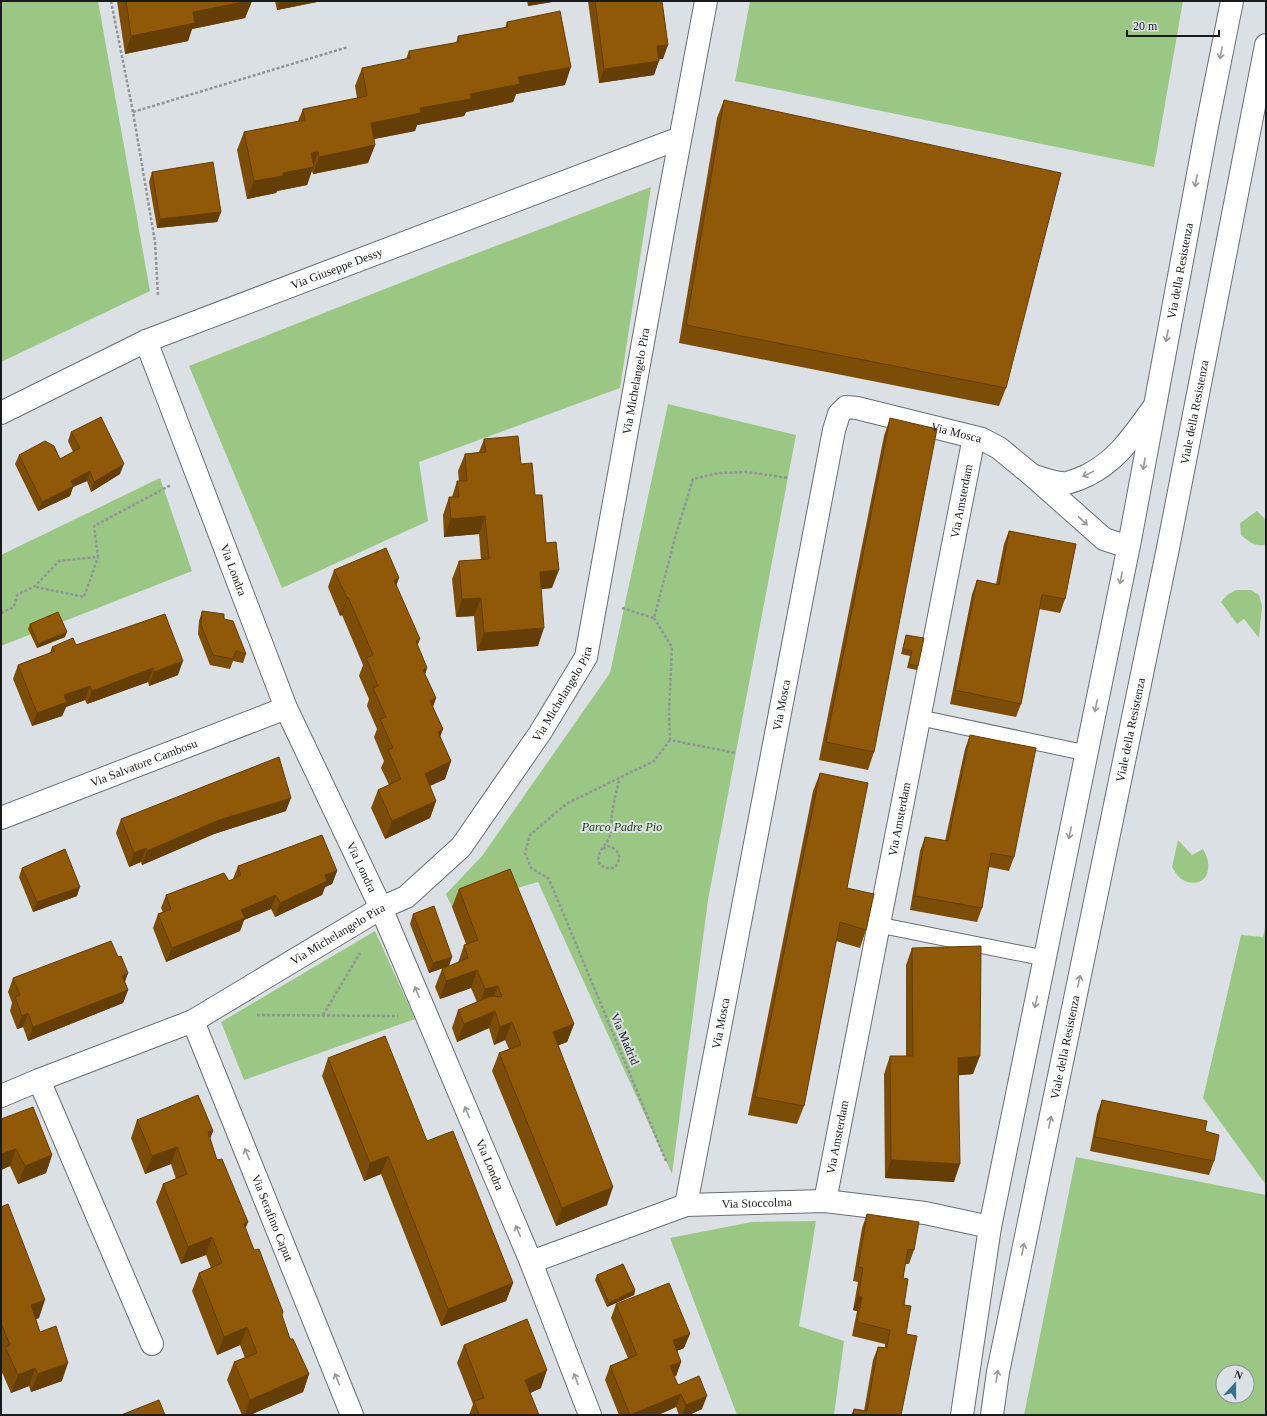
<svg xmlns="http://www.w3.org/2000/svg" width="1267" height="1416" font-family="'Times New Roman',serif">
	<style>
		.green { fill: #9bc784; fill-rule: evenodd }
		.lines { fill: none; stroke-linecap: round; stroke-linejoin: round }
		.lane-casing { stroke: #6a6e72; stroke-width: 17 }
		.street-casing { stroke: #6a6e72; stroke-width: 24 }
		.secondary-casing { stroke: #6a6e72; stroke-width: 24 }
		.path { stroke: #919598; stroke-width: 2.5; stroke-dasharray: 3 2; stroke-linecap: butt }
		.lane { stroke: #fff; stroke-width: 15 }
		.street { stroke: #fff; stroke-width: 22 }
		.secondary { stroke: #fff; stroke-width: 22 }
		.wall { fill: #7b4d06 }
		.shaded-wall { fill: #643e05 }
		.building { fill: #8f5907; stroke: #643e05 }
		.oneway { stroke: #979898 }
		.labels { text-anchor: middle; stroke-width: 4; stroke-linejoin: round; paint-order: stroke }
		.street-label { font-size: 12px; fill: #181a1b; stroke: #dbe0e4 }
		.park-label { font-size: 12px; font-style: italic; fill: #203e0c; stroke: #dbe0e4 }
	</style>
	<rect width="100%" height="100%" fill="#dbe0e4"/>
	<path class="green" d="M1,1H98L150,291L1,362Z
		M750,1H1183L1154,167L735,81Z
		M651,187L620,388L419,462L428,521L282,588L189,366L438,268Z
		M668,404L796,435L708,900L672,1174L538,882L452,907L446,894L482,856L610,673Z
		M160,478L192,571L1,646V555Z
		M1257,511L1266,520V545C1253,546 1251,543 1241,535L1240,523Z
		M1236,590H1251L1259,595L1262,606L1259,638L1244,619L1237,624L1221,602L1227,595Z
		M1178,840L1192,855L1203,849C1207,856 1209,862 1208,870C1206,885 1188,886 1179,877C1176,874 1174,870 1172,867Z
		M1266,923V1185L1203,1098L1241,935L1263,937Z
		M375,931L415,1019L244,1080L221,1022Z
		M1076,1157L1266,1195V1415H1024ZM1223,1372H1247V1396H1223Z
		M816,1221L799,1326L844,1341L834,1415H737L670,1238L752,1222Z"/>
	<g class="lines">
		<g class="lane-casing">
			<path id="lane" d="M926,719L1086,753
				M889,927L1044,958"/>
		</g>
		<g class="street-casing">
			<g id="street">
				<path id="s1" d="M146,341L286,708L381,908L531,1262L590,1415"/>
				<path id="s2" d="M1,413L146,341L680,138"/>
				<path d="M1034,476C1043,479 1059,484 1067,483C1074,481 1082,478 1088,475C1120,458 1133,435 1154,407"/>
				<path id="s3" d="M1,818L286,708"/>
				<path id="s4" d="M193,1021L352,1415"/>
				<path d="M39,1080L152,1344"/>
				<path id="s5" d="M1,1096L39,1080L193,1021L381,908L406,897L461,847L540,733L586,657L668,204L706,1"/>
				<path id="s6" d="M825,1201L974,437"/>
				<path id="s7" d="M686,1205L834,430L839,414L846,407L857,408L982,439L999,448L1033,476L1104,539L1128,547"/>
				<path id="s8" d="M531,1262L686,1205L825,1201L925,1213L990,1227"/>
			</g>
		</g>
		<g class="secondary-casing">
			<g id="secondary">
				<path id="s9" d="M962,1415L990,1227L1130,540L1207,126L1232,1"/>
				<path id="s10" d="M992,1415L998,1372L1168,548L1266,45"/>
			</g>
		</g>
		<path class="path" d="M111,1L133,112L155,242L158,295
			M133,112L348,47
			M36,587L84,597L98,557
			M622,608L654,618L676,534L693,479L719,473L748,472L788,478
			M1,613L14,607L17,595L35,586L59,561L98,557L94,526L171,485
			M654,618L672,647L669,711L670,740L736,753
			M603,849L608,846C620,850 623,859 614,868H607L600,865C594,851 607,847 610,835C612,828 611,820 612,813C614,801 617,790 619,779
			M257,1015L398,1016
			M323,1015L360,953
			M666,1161L549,879L531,868L525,853L530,835L566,804L654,761L670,740"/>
		<use href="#lane" class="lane"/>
		<use href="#street" class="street"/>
		<use href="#secondary" class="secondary"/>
	</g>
	<path class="wall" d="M117,1H252L245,18L192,29L188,41L125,54Z
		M275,1H322L277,10Z
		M527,1H558L528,6Z
		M588,1H662L663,59H659L654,75L599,83Z
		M507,22L565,85L516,94L513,102L466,112L464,116L417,125L415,131L374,139L375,145L368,163L313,174L312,171L307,185L277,191L276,193L247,199L237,150L244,132L298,121L303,109L357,98L355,86L362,68L406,59L409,51L456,43L458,36L505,28Z
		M724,100L1006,388L999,406L679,343L717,118Z
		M152,172L221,212L217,222L157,228L149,182Z
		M890,418L874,752L868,770L819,760L884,436Z
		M71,432L120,474L91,492L87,481L73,487L70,496L38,511L15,464L19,455L60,459L73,452L68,441Z
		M484,439L521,464L535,495L546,543L552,588L541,589L538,646L477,651L474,616L456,617L452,579L459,561L481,560L479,534L444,537L443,515L449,497H452L457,481H459L458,471L465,454L479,452Z
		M1009,531L1065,599L1060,613L1039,609L1021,704L1016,717L950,704L972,594L977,580L996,584L1004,544Z
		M334,570L396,586L417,645L427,668L425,674L436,698L433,707L443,729L440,737L451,761L445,779L430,786L436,801L430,818L385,839L371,808L378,790L389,785L381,768L384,761L374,737L377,729L367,706L369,699L359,676L363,665L342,615L340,616L328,587Z
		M202,611L224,619L246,654L243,663L233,661L230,669L210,665L198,634L199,621Z
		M30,624L65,637L37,648L28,629Z
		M906,635L918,666L917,670L907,668L910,656L901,654Z
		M76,645L178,675L149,686L148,682L87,704L85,700L66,707L62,716L32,726L13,679L18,665L50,653L52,647Z
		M970,735L1014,857L1009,871L989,867L982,908L977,922L910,910L920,851L925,837L945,841L965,749Z
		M820,773L847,888L866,930L860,948L836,941L804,1106L797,1124L748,1115L813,791Z
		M286,811L214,834L142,865L141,862L129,867L116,833L121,819Z
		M238,866L337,871L332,884L325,887L322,895L275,917L271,909L244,920L240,931L166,962L153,928L158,914L163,912L161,908L166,895L229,881L233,879Z
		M22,868L77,896L33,912L19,877Z
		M459,889L574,1024L567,1042L558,1045L607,1205L556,1226L492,1071L499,1053L509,1049L505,1040L494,1045L489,1028L457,1042L452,1028L458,1010L477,1002L471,988L440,999L435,987L442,969L458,963L464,945L466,944L452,907Z
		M413,914L449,966L429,973L410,924Z
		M912,948L973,1074L959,1075L954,1182L885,1178L884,1074L890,1056H906V965Z
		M118,957L128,973L125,981L128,990L123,1003L28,1041L23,1027L17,1029L10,1011L12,1003L8,992L13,978Z
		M328,1058L427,1141L513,1283L506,1301L441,1326L381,1174L364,1181L322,1076Z
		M1102,1100L1205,1131L1214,1161L1209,1175L1090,1151L1097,1114Z
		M1,1119L52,1155L46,1173L18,1184L10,1166L1,1170Z
		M137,1120L213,1131L210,1138L217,1160L248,1222L245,1228L254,1250L283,1312L282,1316L290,1339L309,1374L303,1392L250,1415H242L227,1380L234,1362L245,1358L240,1345L217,1355L192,1291L199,1273L211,1268L206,1255L181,1264L156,1202L163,1184L176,1179L171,1164L145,1174L131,1138Z
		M1,1207L39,1318L36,1319L40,1332L62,1381L31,1392L29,1386L11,1393L1,1370Z
		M867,1214L914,1250L909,1264H905L903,1278L906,1334L901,1415H851L854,1409L864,1411L873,1360L878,1347L885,1348V1344L852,1336L857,1311L853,1310L858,1282L853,1281L862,1228Z
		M597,1275L635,1290L634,1295L607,1307L595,1280Z
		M616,1304L684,1348L677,1351L681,1362L676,1376H674L678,1385L702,1409L689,1415H679L676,1407L658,1415H619L605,1380L610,1366L628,1358L611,1318Z
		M464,1345L541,1388L530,1393L539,1415H469L473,1404L457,1363Z"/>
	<path class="shaded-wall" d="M248,1H252L245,18L192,29L188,41L125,54L131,36L193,12Z
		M280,1H322L277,10Z
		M530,1H558L528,6Z
		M668,45L663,59L652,60L657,46Z
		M659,61L654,75L599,83L604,69Z
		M571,67L565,85L516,94L513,102L466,112L464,116L417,125L415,131L364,141L371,123L420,108L470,94L518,77Z
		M375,145L368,163L313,174L319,157Z
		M318,152L307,185L277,191L276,193L247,199L254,181L283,173L311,153Z
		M221,212L217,222L157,228L160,219Z
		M124,464L120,474L91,492L94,482Z
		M90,471L87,481L73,487L70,496L38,511L42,502L71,481Z
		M485,516L479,534L444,537L451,519Z
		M559,570L552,588L533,590L540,572Z
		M399,578L393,595L394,580Z
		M348,597L342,615L340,616L347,598Z
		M481,598L474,616L456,617L462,599Z
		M544,628L538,646L477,651L484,633Z
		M67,632L65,637L37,648L38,644Z
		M420,639L413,657L416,641Z
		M183,661L178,675L149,686L154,672Z
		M153,668L148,682L87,704L92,691Z
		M427,668L421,686L423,670Z
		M90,686L85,700L66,707L62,716L32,726L37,713L64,695Z
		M436,698L429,716L430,701Z
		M443,729L436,747L438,732Z
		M451,761L445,779L418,791L425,774Z
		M291,798L286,811L214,834L142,865L147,851L219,820Z
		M436,801L430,818L385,839L392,821Z
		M146,848L141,862L129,867L134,853Z
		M337,871L332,884L325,887L322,895L275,917L280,903L325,875Z
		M80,887L77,896L33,912L37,902Z
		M276,895L271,909L244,920L240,931L166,962L172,948L241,910Z
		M452,957L449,966L429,973L433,963Z
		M477,970L471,988L440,999L446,981Z
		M128,973L123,987L122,976Z
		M498,986L491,1004L479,1007L485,989Z
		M128,990L123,1003L28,1041L33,1027Z
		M495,1011L489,1028L457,1042L464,1024Z
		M28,1013L23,1027L17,1029L22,1016Z
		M512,1022L505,1040L494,1045L500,1027Z
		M574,1024L567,1042L547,1050L553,1032Z
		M980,1056L973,1074L952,1076L958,1058Z
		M213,1131L206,1149L208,1132Z
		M177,1147L171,1164L145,1174L152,1156Z
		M16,1149L10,1166L1,1170V1154Z
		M52,1155L46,1173L18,1184L25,1166Z
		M388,1156L381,1174L364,1181L370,1163Z
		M891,1160L960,1164L954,1182L885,1178Z
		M613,1187L607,1205L556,1226L562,1208Z
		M248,1222L241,1240L244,1224Z
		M212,1237L206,1255L181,1264L188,1247Z
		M513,1283L506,1301L441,1326L448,1309Z
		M635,1290L634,1295L607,1307L609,1303Z
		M858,1296L862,1297L857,1311L853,1310Z
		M45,1300L39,1318L24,1323L31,1305Z
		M247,1327L240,1345L217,1355L224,1337Z
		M690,1334L684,1348L668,1354L673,1340Z
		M681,1362L676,1376L665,1380L670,1366Z
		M68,1363L62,1381L31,1392L38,1374Z
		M35,1368L29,1386L11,1393L18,1375Z
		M547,1370L541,1388L519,1398L525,1380Z
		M309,1374L303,1392L250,1415H245L250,1400Z
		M681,1394L676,1407L658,1415H630Z
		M707,1396L702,1409L689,1415H682L686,1405Z"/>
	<path class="building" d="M126,1H248L193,12L195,23L131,36Z
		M595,1H662L668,45L657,46L659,61L604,69Z
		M560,11L571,67L518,77L520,84L470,94L471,99L420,108L421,113L371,123L375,145L319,157L318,152L311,153L314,167L283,173V176L254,181L244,132L305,120L303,109L367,96L362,68L410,58L409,51L459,42L458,36L508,27L507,22Z
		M724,100L1061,173L1006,388L686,325Z
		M213,162L221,212L160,219L152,172Z
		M101,417L124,464L94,482L90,471L71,481L74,486L42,502L19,455L45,441L54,446L60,459L80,448L71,432Z
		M890,418L937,429L874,752L826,742Z
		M518,436L521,464L532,463L535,495H542L546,543L556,542L559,570L540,572L544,628L484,633L481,598L462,599L459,561L489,559L485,516L451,519L449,497H459L457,481H467L465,454L486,452L484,439Z
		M1009,531L1076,544L1065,599L1042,595L1021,704L955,690L977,580L999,585Z
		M386,548L399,578L394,580L420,639L416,641L427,668L423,670L436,698L430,701L443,729L438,732L451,761L425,774L436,801L392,821L378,790L401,779L388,750L393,748L380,719L386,717L373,688L378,686L366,658L373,655L348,597L347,598L334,570Z
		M202,611L224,614V619L233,621L246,654L236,651L233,659L213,655L201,625Z
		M58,612L67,632L38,644L30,624Z
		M165,614L183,661L154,672L153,668L92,691L90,686L64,695L67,702L37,713L18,665L55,651L52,647L73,638L76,645Z
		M906,635L924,638L918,666L909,664L912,651L903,649Z
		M970,735L1036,748L1014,857L991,853L982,908L915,896L925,837L948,841Z
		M279,757L291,798L219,820L147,851L146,848L134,853L121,819Z
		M820,773L868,783L847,888L874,894L866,930L840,922L804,1106L755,1097Z
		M322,835L337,871L325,875L327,881L280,903L276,895L241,910L245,918L172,948L158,914L171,909L166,895L224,873L229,881L241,875L238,866Z
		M65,849L80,887L37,902L22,868Z
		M510,869L574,1024L553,1032L613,1187L562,1208L499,1053L521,1045L512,1022L500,1027L495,1011L464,1024L458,1010L491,996L502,997L498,986L485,989L477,970L446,981L442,969L468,958L464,945L478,940L459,889Z
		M434,906L452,957L433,963L413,914Z
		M111,941L118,957L121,956L128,973L122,976L128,990L33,1027L28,1013L22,1016L15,997L20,995L13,978Z
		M981,946L980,1056L958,1058L960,1164L891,1160L890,1056H913L912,948Z
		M385,1036L427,1141L453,1131L513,1283L448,1309L388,1156L370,1163L328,1058Z
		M198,1095L213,1131L208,1132L217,1160L222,1159L248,1222L244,1224L254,1250L259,1249L283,1312L282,1315L290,1339H293L309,1374L250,1400L234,1362L257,1353L247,1327L224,1337L199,1273L222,1263L212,1237L188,1247L163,1184L187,1174L177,1147L152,1156L137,1120Z
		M1102,1100L1207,1121L1205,1131L1219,1135L1214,1161L1095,1137Z
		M33,1107L52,1155L25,1166L16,1149L1,1154V1119Z
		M8,1204L45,1300L31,1305L40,1332L56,1326L68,1363L38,1374L35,1368L18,1375L5,1347L10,1345L1,1323V1207Z
		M867,1214L919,1222L914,1250L908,1249L903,1278L908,1279L904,1305L911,1306L906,1334L917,1336L901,1415H853L854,1409L867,1411L878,1347L887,1348L890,1330L857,1322L862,1297L858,1296L863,1268L858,1267Z
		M623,1264L635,1290L609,1303L597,1275Z
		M669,1283L690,1334L673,1340L681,1362L670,1366L678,1385L699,1376L707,1396L686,1405L681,1394L630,1415L610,1366L637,1355L616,1304Z
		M527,1319L547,1370L525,1380L539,1415H479L474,1401L484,1398L464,1345Z
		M159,1400L165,1415H121Z"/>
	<defs><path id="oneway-shaft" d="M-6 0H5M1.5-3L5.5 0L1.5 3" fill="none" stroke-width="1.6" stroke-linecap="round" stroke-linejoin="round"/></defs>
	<g class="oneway">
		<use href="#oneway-shaft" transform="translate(1221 53) rotate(101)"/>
		<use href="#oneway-shaft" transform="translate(1196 181) rotate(101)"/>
		<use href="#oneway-shaft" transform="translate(1167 336) rotate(101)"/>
		<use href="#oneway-shaft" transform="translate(1144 464) rotate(100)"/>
		<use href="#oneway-shaft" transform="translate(1088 474) rotate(154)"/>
		<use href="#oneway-shaft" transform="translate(1083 521) rotate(43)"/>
		<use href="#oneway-shaft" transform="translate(1121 578) rotate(101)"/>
		<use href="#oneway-shaft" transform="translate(1096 706) rotate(101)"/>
		<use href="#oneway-shaft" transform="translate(1070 833) rotate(102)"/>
		<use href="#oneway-shaft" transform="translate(1079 981) rotate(-78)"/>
		<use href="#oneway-shaft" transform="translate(417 992) rotate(-113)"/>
		<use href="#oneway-shaft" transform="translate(1036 1002) rotate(102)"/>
		<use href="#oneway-shaft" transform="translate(467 1112) rotate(-113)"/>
		<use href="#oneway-shaft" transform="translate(1050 1122) rotate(-78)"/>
		<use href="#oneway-shaft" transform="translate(247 1154) rotate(-112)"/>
		<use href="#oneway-shaft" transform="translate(518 1231) rotate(-113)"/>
		<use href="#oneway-shaft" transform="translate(1023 1249) rotate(-78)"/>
		<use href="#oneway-shaft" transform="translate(997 1376) rotate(-81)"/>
		<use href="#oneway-shaft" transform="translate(337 1379) rotate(-112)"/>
		<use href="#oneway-shaft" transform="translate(576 1379) rotate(-111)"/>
	</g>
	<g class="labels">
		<g class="street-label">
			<text dy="4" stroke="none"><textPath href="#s2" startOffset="366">Via Giuseppe Dessy</textPath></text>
			<text dy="4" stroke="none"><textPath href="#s9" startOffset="1165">Via della Resistenza</textPath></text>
			<text dy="4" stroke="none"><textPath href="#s5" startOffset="1035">Via Michelangelo Pira</textPath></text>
			<text dy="4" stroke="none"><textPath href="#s10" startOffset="1023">Viale della Resistenza</textPath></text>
			<text dy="4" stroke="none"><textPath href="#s7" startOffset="929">Via Mosca</textPath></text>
			<text dy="4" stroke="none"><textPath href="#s6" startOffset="713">Via Amsterdam</textPath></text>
			<text dy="4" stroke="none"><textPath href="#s1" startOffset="245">Via Londra</textPath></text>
			<text dy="4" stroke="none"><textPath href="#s5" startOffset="711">Via Michelangelo Pira</textPath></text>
			<text dy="4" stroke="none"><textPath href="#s7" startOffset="509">Via Mosca</textPath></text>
			<text dy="4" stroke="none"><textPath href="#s10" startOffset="699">Viale della Resistenza</textPath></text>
			<text dy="4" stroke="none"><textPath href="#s3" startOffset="153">Via Salvatore Cambosu</textPath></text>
			<text dy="4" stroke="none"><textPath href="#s6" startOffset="389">Via Amsterdam</textPath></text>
			<text dy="4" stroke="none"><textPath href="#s1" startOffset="569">Via Londra</textPath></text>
			<text dy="4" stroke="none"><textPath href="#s5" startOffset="375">Via Michelangelo Pira</textPath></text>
			<text dy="4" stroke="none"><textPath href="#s7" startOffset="185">Via Mosca</textPath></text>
			<text transform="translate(625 1039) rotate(67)" y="4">Via Madrid</text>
			<text dy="4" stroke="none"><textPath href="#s10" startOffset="375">Viale della Resistenza</textPath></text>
			<text dy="4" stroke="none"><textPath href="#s6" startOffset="65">Via Amsterdam</textPath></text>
			<text dy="4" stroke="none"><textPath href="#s1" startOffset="893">Via Londra</textPath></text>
			<text dy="4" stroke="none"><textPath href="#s8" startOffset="236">Via Stoccolma</textPath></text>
			<text dy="4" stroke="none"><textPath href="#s4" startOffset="212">Via Serafino Caput</textPath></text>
		</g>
		<g class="park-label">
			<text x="622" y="831">Parco Padre Pio</text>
		</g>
	</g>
	<rect width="1267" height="1416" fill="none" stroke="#181a1b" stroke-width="4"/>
	<g transform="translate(1235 1384) rotate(21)"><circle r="19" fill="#dbe0e4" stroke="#8d9194"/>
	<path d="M0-3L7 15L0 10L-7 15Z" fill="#367189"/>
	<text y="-6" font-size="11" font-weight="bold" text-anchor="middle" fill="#181a1b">N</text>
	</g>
	<path d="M1127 30v6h92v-6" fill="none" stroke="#181a1b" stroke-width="2"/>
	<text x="1133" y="30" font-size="12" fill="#181a1b" stroke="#dbe0e4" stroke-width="3" paint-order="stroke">20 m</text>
</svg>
